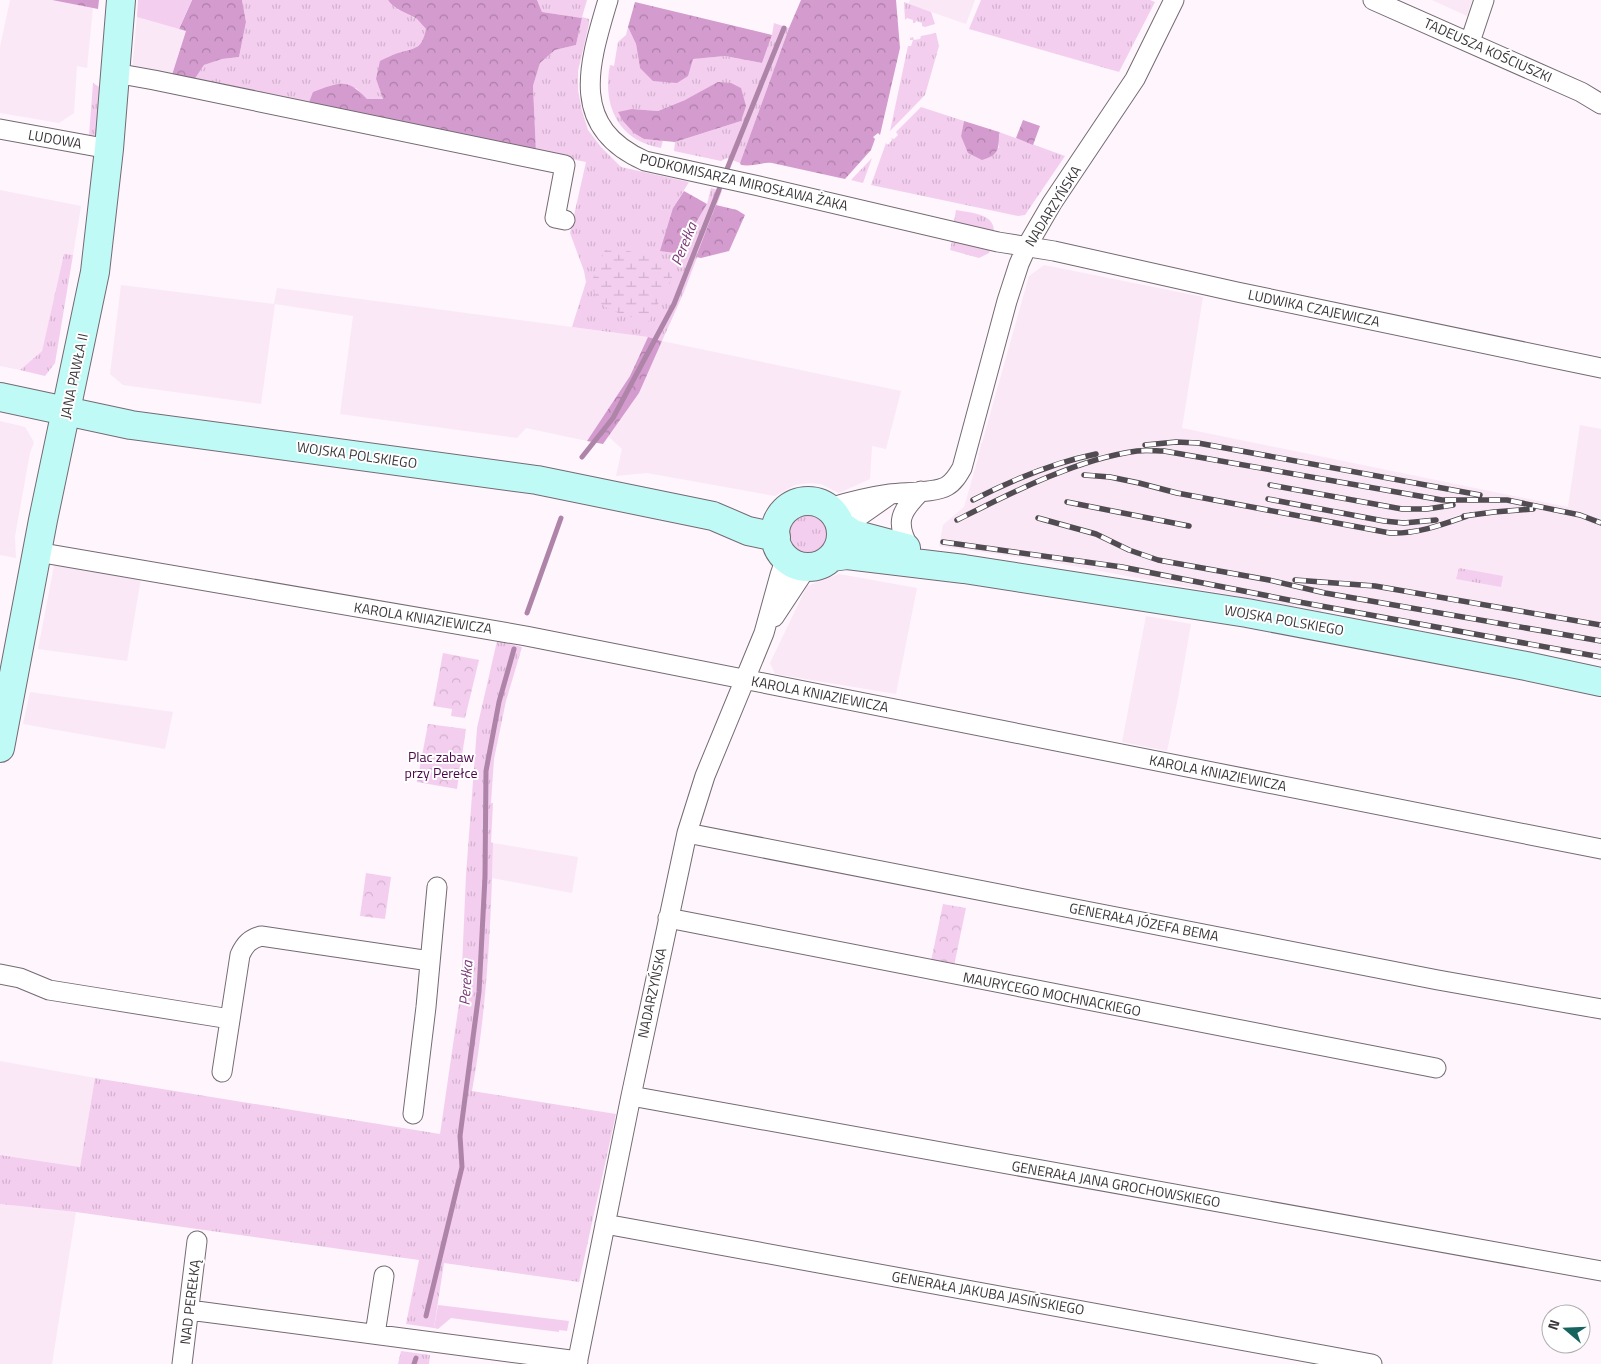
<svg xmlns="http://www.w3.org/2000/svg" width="1601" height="1364" font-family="'Titillium Web',sans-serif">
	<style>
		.built { fill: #fae8f7 }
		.grass { fill: url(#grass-tufts) }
		.forest { fill: url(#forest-crowns) }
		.wetland { fill: url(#wetland-marsh) }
		.park { fill: url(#park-crowns) }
		.garden { fill: #f4ceef }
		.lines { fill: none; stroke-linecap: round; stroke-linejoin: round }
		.stream { stroke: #ae84a9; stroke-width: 5 }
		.street-casing { stroke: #746a72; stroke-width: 21 }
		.secondary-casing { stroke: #746a72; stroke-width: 30 }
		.street { stroke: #fff; stroke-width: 19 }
		.secondary { stroke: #bffaf7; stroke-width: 28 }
		.rail-casing { stroke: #514c51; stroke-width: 5.5 }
		.rail { stroke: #fff; stroke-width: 4; stroke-dasharray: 11; stroke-linecap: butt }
		.labels { text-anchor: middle; stroke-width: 4; stroke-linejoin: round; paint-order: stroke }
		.street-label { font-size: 14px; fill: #3a363a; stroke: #fff }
		.park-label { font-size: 14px; fill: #4c0749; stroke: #fff }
		.water-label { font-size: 15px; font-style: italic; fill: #7c3978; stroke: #fff }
	</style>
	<defs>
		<pattern id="grass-tufts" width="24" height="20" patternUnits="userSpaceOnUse" patternTransform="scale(1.25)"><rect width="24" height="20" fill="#f4ceef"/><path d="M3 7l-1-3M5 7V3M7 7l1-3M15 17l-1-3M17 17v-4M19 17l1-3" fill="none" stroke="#d2b2ce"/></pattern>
		<pattern id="forest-crowns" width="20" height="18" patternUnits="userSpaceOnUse" patternTransform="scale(1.25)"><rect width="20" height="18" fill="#d49bce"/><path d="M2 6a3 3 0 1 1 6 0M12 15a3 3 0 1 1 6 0" fill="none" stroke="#ad7fa8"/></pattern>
		<pattern id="wetland-marsh" width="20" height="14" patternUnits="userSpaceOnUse" patternTransform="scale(1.25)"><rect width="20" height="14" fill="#f4ceef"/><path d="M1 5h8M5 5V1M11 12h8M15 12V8" fill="none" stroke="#d2b2ce"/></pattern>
		<pattern id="park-crowns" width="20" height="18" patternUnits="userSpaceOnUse" patternTransform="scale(1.25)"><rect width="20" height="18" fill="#f4ceef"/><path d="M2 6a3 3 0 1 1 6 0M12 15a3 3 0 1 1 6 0" fill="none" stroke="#d2b2ce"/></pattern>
	</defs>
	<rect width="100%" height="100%" fill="#fef5fd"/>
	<path class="built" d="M10,0H52L93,8L87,68L77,66L74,113L59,123L0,113V47Z
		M910,0H975L966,24L908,4Z
		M1432,0H1472L1467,16Z
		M137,17L186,31L171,78L132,70Z
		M0,190L81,206L73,255H64L42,351L20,370L0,366Z
		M1044,265L1203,297L1182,428L1568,507L1580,425L1601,429V661L1322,609L1321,612L1298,605L1291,606L1040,560L939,546L943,525L964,507L979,455L977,454L979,453L981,445L980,444L982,443L1029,276Z
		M121,285L274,304L277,288L648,337L630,376L587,441L526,428L517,438L340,414L353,316L275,304L261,404L123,385L110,374Z
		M662,341L901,391L886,449L872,446L870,479L839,493L821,484L809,483L795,485L775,496L647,473L616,476L622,449L608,436L639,393Z
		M0,421L25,427L34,442L30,453L15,536L16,558L0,555Z
		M68,564L141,578L127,661L38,649L54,566Z
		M839,574L917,588L896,694L775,674L770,663L807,586Z
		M1146,616L1191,624L1178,698L1167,751L1122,742Z
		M30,692L173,712L165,749L23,724Z
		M493,843L578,857L572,893L492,878Z
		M0,1061L95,1078L80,1167L0,1155Z
		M0,1204L76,1212L52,1364H0Z"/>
	<path class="grass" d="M242,0H388C394,10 407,13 417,19C420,22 423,26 426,29L424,40L415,49L397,54L376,79L383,99H367L356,88L308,105L192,83L204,65L222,59L239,57L246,22Z
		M537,0H587L582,17L589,19V24L578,71V90L582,111L588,130L601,147L621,167L689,182L673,208L694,226L707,204L711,188L722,191L684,292L662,341L648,337L572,327L586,282L584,271L570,233L586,162L536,152L533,86L540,63L555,50L576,45L582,18L542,12Z
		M981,0H1150L1155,2L1119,72L969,29Z
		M904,2L931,12L935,24L925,27L922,26V23L916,21L915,23H913V20L907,18L905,20Z
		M774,23L789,28L740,163L727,158L721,161L674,151L675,142L741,121L685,100L658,111L632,109L644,139L663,140L661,148C618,141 602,105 610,65L614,66L618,42L626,35L628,27L636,44L640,68L692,59L725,56L762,63L772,35Z
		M936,33L939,46L925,95L890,131L908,46H911L913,40H910V38L913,37L914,40L920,39L921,36Z
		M93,83L101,88L98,134L94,136H89Z
		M921,107L964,121L961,136L999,148V132L1065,156L1025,215L1018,216L871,185L886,143L888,145L892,140L891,138L894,139L898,135L896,132Z
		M872,158L863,183L851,180Z
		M956,210C970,213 994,213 994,231L954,222Z
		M955,239L991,247L989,253L979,258L950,250L952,241Z
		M64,254L73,255L55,363L45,376L20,370L42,351Z
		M788 532a20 20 0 1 1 40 0a20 20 0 1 1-40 0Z
		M1459,568L1503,576L1501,587L1456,579Z
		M497,641L522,647L506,701L494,759L491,803H493L491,842L493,843C491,926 487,1009 472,1091L616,1114L579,1282L444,1263L434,1328L406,1324L419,1260L76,1212L0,1204V1155L80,1167L95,1078L440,1134L461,990L466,875L477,728Z
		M401,1351L430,1355L429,1364H398Z"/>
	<path class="forest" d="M52,0H99L98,9L93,8Z
		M192,0H242L246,22L239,57L222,59L204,65L192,83L171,78L186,31L179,29Z
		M388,0H537L542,12L582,18L576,45L555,50L540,63L533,86L536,152L308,105L313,92C339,83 346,77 367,99H383L376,79L380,61C386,58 392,55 398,53C416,48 422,49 426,29C423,26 420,22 417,19C408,13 394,10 388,0Z
		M801,0H896L900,48L880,135L878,133L873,137L875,139L871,150L845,179L772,163C761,162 752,167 741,165L740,163L789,28Z
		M635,2L772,35L762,63L725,56L693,59L688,76L677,83L653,81L640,68L636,44L628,27Z
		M718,82L731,83L741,88L746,106L741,121L675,142L644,139L634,133L623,121L618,112L632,109L658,111L685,100Z
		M1023,120L1040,126L1033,145L1016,138Z
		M964,121L999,132C999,149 999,155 982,160L968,153L961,136Z
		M684,191L707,204L694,226L683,254L660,251L673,208Z
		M716,205L737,210L745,215L729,251L701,258L696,257Z
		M648,337L662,341L639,393L603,444L587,441L630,376Z"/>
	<path class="wetland" d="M605,250L629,251L669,264L672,278L649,321C638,320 609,311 601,304C596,300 593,289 591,283Z"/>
	<path class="park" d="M443,653L479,660L465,718L451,716L452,709L433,706Z
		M428,724L466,729L457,789L417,782Z
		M366,873L391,877L385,919L360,916Z
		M943,904L966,908L954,966L931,961Z"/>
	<path class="garden" d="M138,0H192L179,29L137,17Z
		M438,1305L569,1321L567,1331L559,1330V1332L451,1318L438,1329L434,1328Z"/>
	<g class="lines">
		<path class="stream" d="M725,174L784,28
			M582,457L613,418L674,304L722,182
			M527,613L561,518
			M426,1316L462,1167L460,1136L479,992L485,877L486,771L499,702L514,649
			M414,1364L416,1358"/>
		<g class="street-casing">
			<path id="street" d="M608,0C589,64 568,127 645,161L759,186L998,242L1054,251L1237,292L1601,368
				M1373,0L1581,92L1601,104
				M1470,42L1484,0
				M115,73L154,80L565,165L555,218L565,220
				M0,129L109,149
				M829,508C849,502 869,497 890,494C904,492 936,493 947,486C954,482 958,475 962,468L1007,301L1019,264L1027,246L1052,203L1135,79L1174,0
				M840,525L861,515L888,496
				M910,549C894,522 901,511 921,491
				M37,552L526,636L1601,849
				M774,617L807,567
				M687,833L1438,980L1601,1009
				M668,918L1436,1068
				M0,974L20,978L49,990L230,1019
				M222,1072L240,955C245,944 250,939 261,936L430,961
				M631,1096L1601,1271
				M413,1114L426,1007L437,887
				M605,1224L1372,1364
				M189,1310L578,1361
				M375,1334L384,1276
				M182,1364L197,1241
				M577,1364L631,1096L687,833L705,776L764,633L780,575L786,558"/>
		</g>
		<g class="secondary-casing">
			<path id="secondary" d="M0,397L131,425L537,480L713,516L748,531L776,537
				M775 534a33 33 0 1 1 66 0a33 33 0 1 1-66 0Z
				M840,525L853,534L906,548
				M832,557L847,555L964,569L1247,613L1526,666L1601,682
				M0,748L43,520L95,272L109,149L121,0"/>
		</g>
		<use href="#street" class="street"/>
		<use href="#secondary" class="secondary"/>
		<g class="rail-casing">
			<path id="rail" d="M1145,445L1176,442L1198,443L1480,495
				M1084,475L1110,477L1139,483L1177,493L1390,533C1418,534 1444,524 1470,515
				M1270,485L1402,509H1427L1453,505
				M1268,499L1384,521L1404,523L1436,520
				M973,500C1012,480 1052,463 1096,454
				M1067,502L1189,526
				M1464,516L1494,512L1533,509
				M1038,518L1096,534L1129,550L1158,560L1269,580L1325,593L1601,641
				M957,520C1011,493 1077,459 1137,451C1146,450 1156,451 1164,451L1442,500H1507L1580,515L1601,523
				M943,542L1122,567L1299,602L1601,657
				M1295,580L1375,586L1601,625"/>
		</g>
		<use href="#rail" class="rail"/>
	</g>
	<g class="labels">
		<g class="street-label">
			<text transform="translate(1488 50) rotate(24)" y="5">TADEUSZA KOŚCIUSZKI</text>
			<text transform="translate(55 139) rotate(10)" y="5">LUDOWA</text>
			<text transform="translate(744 182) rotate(13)" y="5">PODKOMISARZA MIROSŁAWA ŻAKA</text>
			<text transform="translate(1053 206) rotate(-58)" y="5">NADARZYŃSKA</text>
			<text transform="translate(1314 308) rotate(12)" y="5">LUDWIKA CZAJEWICZA</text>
			<text transform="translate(74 376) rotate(-78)" y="5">JANA PAWŁA II</text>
			<text transform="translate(357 455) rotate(8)" y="5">WOJSKA POLSKIEGO</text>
			<text transform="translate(423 618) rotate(9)" y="5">KAROLA KNIAZIEWICZA</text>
			<text transform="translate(1284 620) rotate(10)" y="5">WOJSKA POLSKIEGO</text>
			<text transform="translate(820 694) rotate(11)" y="5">KAROLA KNIAZIEWICZA</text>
			<text transform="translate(1218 773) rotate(11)" y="5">KAROLA KNIAZIEWICZA</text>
			<text transform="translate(1144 922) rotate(11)" y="5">GENERAŁA JÓZEFA BEMA</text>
			<text transform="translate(652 993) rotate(-78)" y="5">NADARZYŃSKA</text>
			<text transform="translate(1052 994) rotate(11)" y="5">MAURYCEGO MOCHNACKIEGO</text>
			<text transform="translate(1116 1184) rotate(10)" y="5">GENERAŁA JANA GROCHOWSKIEGO</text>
			<text transform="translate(988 1293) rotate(10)" y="5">GENERAŁA JAKUBA JASIŃSKIEGO</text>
			<text transform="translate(190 1302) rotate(-83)" y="5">NAD PEREŁKĄ</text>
		</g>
		<g class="park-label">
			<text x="441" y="762">Plac zabaw<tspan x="441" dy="16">przy Perełce</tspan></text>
		</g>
		<g class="water-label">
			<text transform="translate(684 244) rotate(-68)" y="5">Perełka</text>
			<text transform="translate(466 983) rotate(-86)" y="5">Perełka</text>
		</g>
	</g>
	<g transform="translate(1566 1329) rotate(289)"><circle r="24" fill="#ffffff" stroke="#b0afb0"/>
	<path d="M0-4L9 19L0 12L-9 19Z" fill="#17645f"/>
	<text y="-8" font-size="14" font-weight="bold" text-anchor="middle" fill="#3a363a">N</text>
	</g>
</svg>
